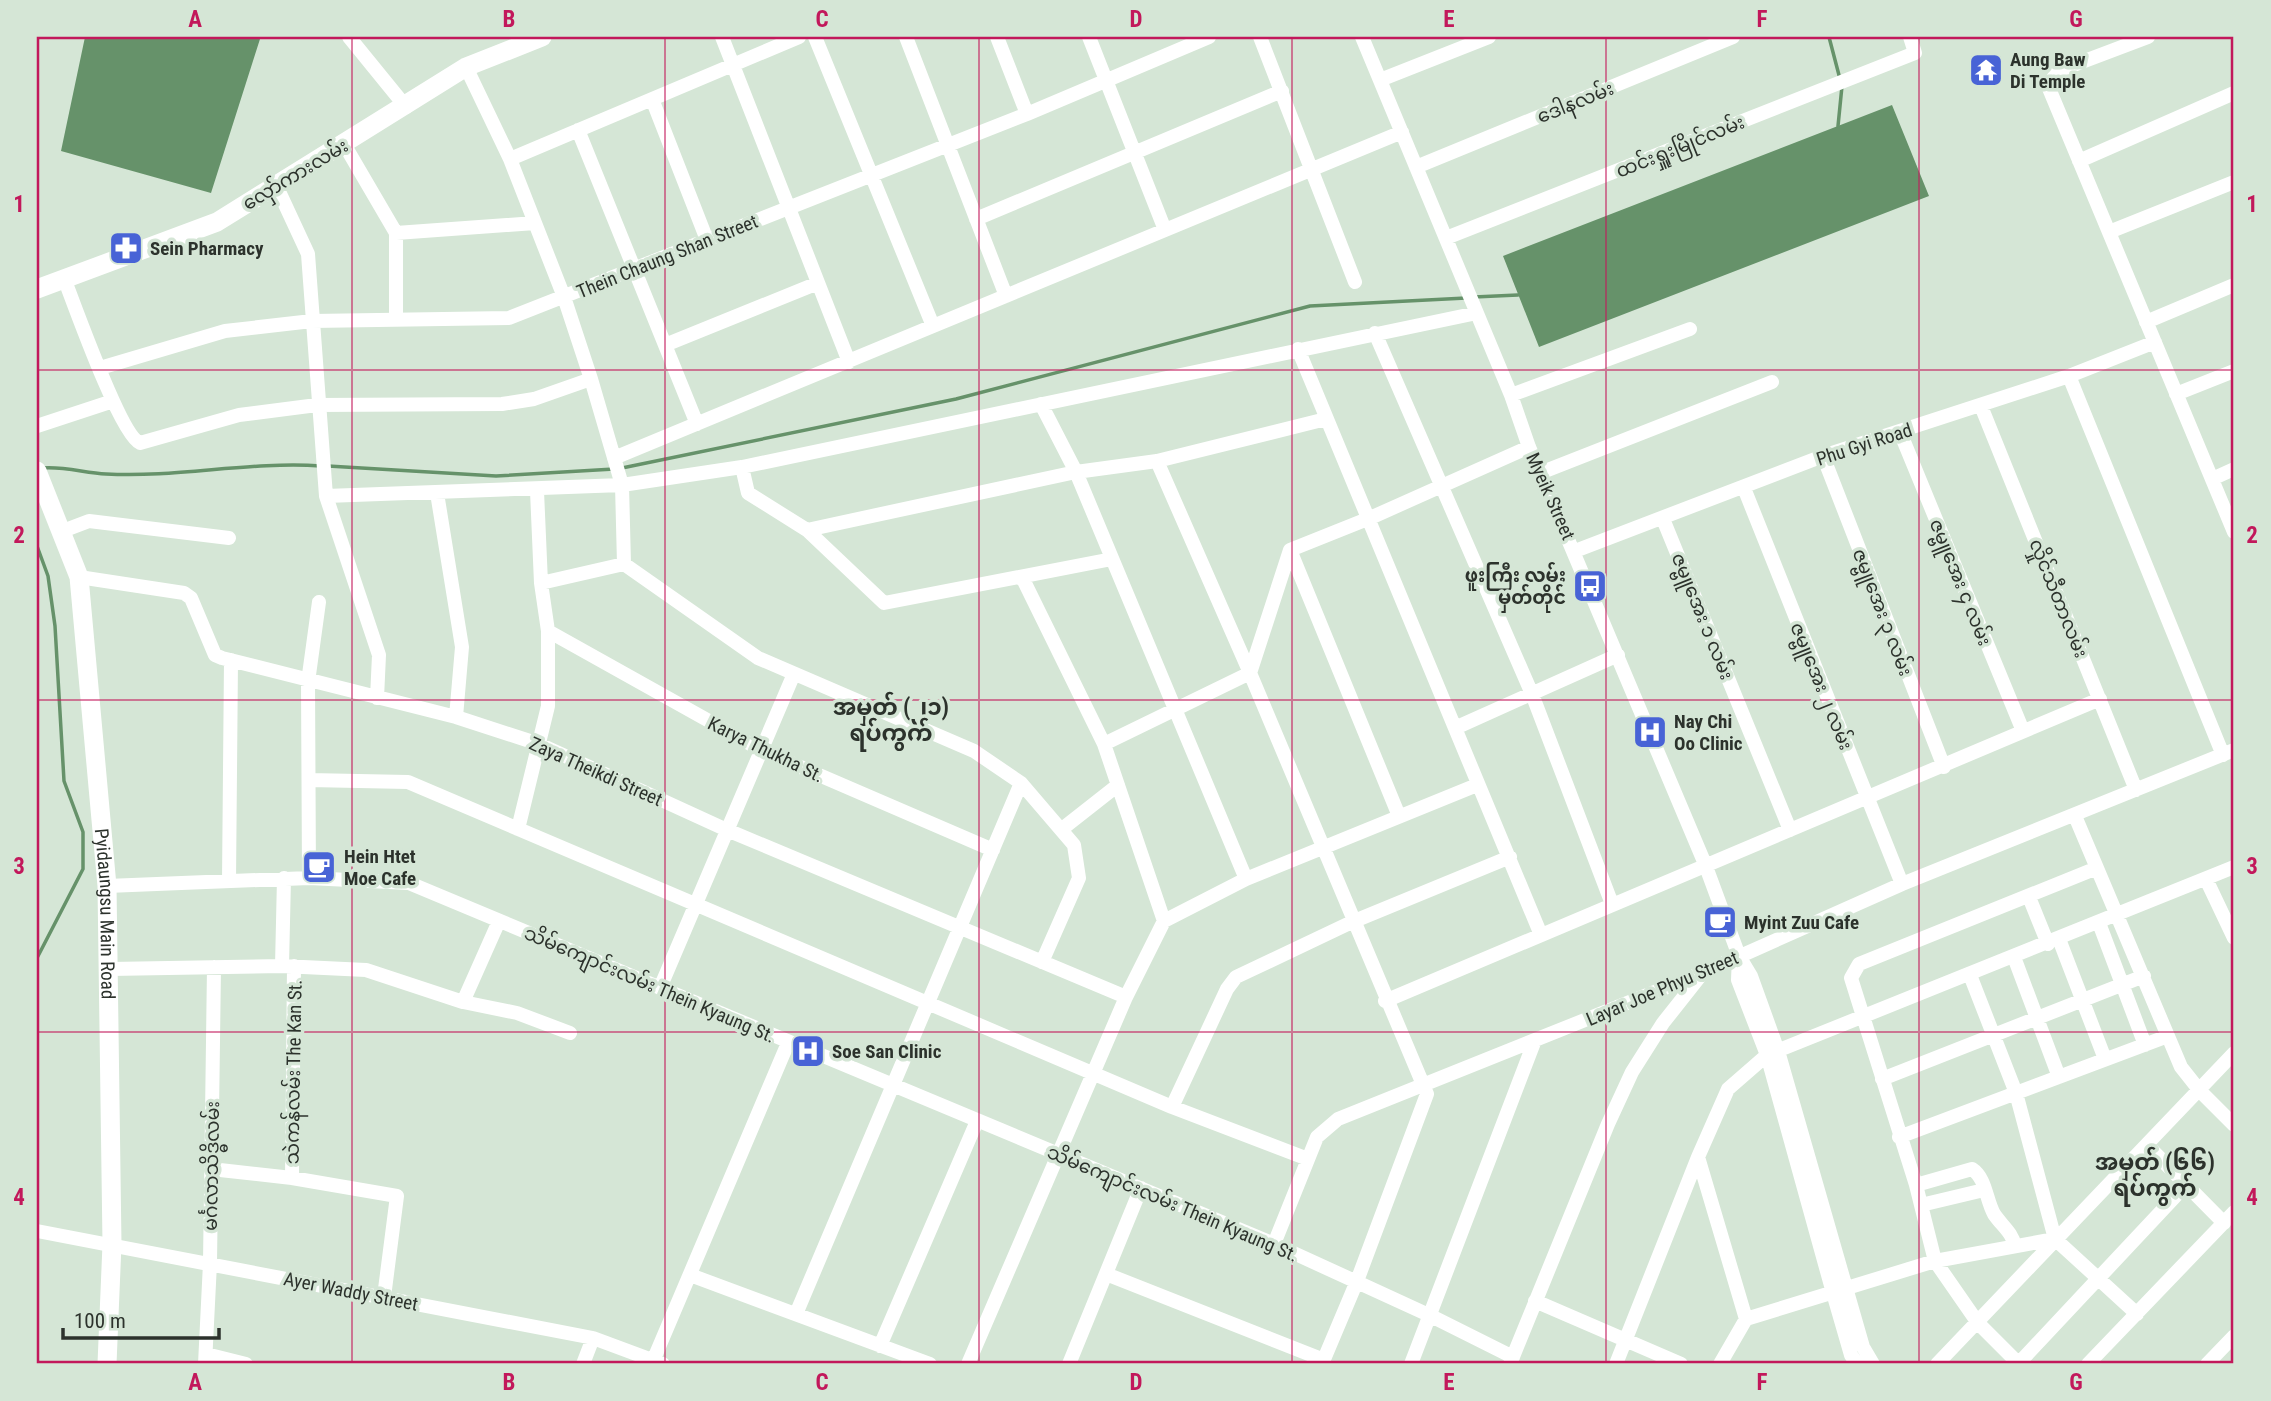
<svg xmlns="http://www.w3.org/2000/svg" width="2271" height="1401" font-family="'Roboto Condensed','Noto Sans Myanmar',sans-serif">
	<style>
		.water { fill: #66926a }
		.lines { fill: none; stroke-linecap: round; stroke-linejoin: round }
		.stream { stroke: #66926a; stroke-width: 3.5 }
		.minor { stroke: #fff; stroke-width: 14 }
		.major { stroke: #fff; stroke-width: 19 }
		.grid { fill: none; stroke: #c2185b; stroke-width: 2; stroke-opacity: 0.55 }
		.labels { text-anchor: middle; stroke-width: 7; stroke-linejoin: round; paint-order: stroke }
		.poi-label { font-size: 19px; font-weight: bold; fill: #2c322c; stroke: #d5e6d6; text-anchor: start }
		.street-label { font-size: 19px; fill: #2c322c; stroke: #d5e6d6 }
		.quarter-label { font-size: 23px; font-weight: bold; fill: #2c322c; stroke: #d5e6d6 }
		.neatline { fill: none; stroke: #c2185b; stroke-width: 2.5 }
		.grid-label { font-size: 23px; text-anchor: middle; font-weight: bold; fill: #c2185b }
	</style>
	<rect width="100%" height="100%" fill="#d5e6d6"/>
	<path class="water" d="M85,37L260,39L211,193L61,151Z
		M1892,105L1929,196L1539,347L1503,256Z"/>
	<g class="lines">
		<path class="stream" d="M1829,37L1840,79
			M1838,126L1842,86
			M1474,297L1518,295
			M328,466L496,476L614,469
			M42,468C64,466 85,473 106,474C178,478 250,461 321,466
			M622,468L956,399L1310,306L1466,298
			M37,546L48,576L55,626L64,781L83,832V869L37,958"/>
		<path class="minor" d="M349,37L406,107
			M722,37L849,362
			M815,37L933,326
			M906,37L1006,296
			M997,37L1027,114
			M1089,37L1165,230
			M1260,37L1355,282
			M1362,37L1511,395L1529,447L1705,864L1739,956L1751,976L1778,1051L1863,1347L1873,1364
			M2148,37L2058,71L2048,86L2234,532
			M466,67L510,159L564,297L591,379L622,485L624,564
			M1380,80L1489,37
			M652,99L707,240
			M578,130L697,424
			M344,144L396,233V319
			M510,159L799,37
			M2079,161L2234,93
			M1416,167L1733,37
			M276,185L308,254L326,496L379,655L377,698
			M976,219L1282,91
			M2109,232L2234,182
			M396,233L535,223
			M1446,238L1915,53L1910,37
			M64,278C74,304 121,436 140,443L239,415L317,405L502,404L534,399L591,379
			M2146,322L2234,285
			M1375,333L1532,694L1612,904
			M665,345L818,283
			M1298,349L1455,728
			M100,368L225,331L312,321L509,318L1027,114L1209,37
			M2069,376L2223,755
			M2176,394L2234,371
			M1511,395L1690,329
			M1041,404L1076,472L1246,879
			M1981,406L2136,790
			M37,426L113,401
			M1900,432L2023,731
			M1823,456L1944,767
			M614,458L1402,132
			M742,467L748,493L807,530L884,603L1112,559
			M1540,473L1772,382
			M2212,479L2234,469
			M1744,488L1902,884
			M437,493L462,647L456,717
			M326,496L622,485L742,467L1477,313
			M1663,519L1790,830
			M807,530L1076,472L1157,461L1326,419
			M60,532L89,521L229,538
			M1290,550L1399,816
			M1575,551L1823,456L2069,376L2155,342
			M79,577L184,593L191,598L215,655L222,658L456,717L539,744L727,830L1126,997
			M1022,577L1104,744L1164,921
			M541,583L624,564L758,658L974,751L1021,783L1074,845L1079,878L1042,962
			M548,631L761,750L993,850
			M1104,744L1250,673L1157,461
			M309,780L408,782L1172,1107L1308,1159
			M2075,816L2181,1067L2200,1091L2234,1125
			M518,829L548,706V631L541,583L537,491
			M1062,829L1118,785
			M309,878L308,682L319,602
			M2206,879L2234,938
			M229,881L231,660
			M107,886L309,878L409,883L1274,1244L1431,1316L1513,1357
			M2029,897L2048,944
			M2099,923L2145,1045
			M1541,935L1455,728L1618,655
			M2059,939L2105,1059
			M1739,956L1738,980L1767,1055L1833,1293L1851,1355L1857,1364
			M2014,957L2059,1077
			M282,966L284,878
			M110,969L282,966L366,970L463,1002L499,921
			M1970,975L2016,1093L2055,1239L2137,1314
			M660,988L793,676
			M1385,1001L2100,699
			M463,1002L517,1013L570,1033
			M1882,1079L2144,976
			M1172,1107L1227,989L1236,977L1352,922L1510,857
			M1899,1137L2168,1036
			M2147,1145L2224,1223
			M1698,1157L1746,1319
			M211,1169L292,1178L397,1196L384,1297
			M292,1178L294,966
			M1916,1185L1972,1169C1986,1178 1986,1200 1994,1214C2002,1226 2012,1232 2015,1246
			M1921,1205L1984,1190
			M37,1231L593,1338L663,1364
			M1274,1244L1317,1137L1338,1119L1702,973L1902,884L2234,750
			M1106,1274L1324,1360
			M690,1275L930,1364
			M1535,1301L1681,1364
			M796,1314L1021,783
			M880,1346L977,1121
			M206,1354L246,1364
			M653,1361L788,1043
			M2019,1363L2184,1187
			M205,1364L210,1263L214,967
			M583,1364L593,1338
			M968,1364L1126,997L1164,921L1246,879L1477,785
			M1069,1364L1141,1188
			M1322,1364L1357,1281L1427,1094L1250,673L1290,550L1370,518L1529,447
			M1411,1364L1535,1040
			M1510,1364L1608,1124L1632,1072L1663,1023L1701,975
			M1616,1364L1698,1157L1728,1089L1767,1055L2234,867
			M1720,1364L1746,1319L1935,1261L2055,1239
			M1937,1364L2234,1053
			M2019,1364L1978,1323L1935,1261L1916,1185L1851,978L1859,964L2097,868
			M2088,1364L2234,1212
			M2207,1364L2234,1336"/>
		<g class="major">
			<path d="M37,289L217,222L466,67L542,37"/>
			<path id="s1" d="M37,471L79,577L107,886L112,1244L107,1364"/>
		</g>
	</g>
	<path class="grid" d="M352,37V1364M665,37V1364M979,37V1364M1292,37V1364M1606,37V1364M1919,37V1364M37,370H2234M37,700H2234M37,1032H2234"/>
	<defs>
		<g id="temple-square" transform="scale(1.75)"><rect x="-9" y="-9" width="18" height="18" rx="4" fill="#4863d6" stroke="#d5e6d6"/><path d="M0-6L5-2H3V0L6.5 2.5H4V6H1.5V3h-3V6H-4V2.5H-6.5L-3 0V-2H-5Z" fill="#fff"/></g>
		<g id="pharmacy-square" transform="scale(1.75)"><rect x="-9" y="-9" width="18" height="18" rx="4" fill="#4863d6" stroke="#d5e6d6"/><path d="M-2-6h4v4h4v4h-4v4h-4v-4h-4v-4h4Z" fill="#fff"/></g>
		<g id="bus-square" transform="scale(1.75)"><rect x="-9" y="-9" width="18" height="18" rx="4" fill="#4863d6" stroke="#d5e6d6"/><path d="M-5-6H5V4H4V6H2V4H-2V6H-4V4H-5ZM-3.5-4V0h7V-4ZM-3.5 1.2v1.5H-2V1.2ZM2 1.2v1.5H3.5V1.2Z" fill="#fff"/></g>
		<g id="hospital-square" transform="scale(1.75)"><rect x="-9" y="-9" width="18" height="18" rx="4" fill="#4863d6" stroke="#d5e6d6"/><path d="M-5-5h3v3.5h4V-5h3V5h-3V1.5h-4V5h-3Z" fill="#fff"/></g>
		<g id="cafe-square" transform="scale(1.75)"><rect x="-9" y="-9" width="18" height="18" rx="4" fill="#4863d6" stroke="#d5e6d6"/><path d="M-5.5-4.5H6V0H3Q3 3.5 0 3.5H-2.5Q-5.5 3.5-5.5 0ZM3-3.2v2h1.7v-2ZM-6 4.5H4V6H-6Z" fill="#fff"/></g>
	</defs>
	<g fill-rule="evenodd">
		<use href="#temple-square" x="1986" y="70"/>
		<use href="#pharmacy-square" x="126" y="248"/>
		<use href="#bus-square" x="1590" y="586"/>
		<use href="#hospital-square" x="1650" y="732"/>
		<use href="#cafe-square" x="319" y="867"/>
		<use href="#cafe-square" x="1720" y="922"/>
		<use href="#hospital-square" x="808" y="1051"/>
	</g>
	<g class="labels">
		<g class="poi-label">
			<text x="2010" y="66">Aung Baw<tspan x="2010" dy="22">Di Temple</tspan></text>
			<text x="150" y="255">Sein Pharmacy</text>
			<text x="1566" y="582" text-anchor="end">ဖူးကြီး လမ်း<tspan x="1566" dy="22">မှတ်တိုင်</tspan></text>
			<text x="1674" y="728">Nay Chi<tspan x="1674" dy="22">Oo Clinic</tspan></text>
			<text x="344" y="863">Hein Htet<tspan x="344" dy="22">Moe Cafe</tspan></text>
			<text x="1744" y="929">Myint Zuu Cafe</text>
			<text x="832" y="1058">Soe San Clinic</text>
		</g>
		<g class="street-label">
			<text transform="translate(1575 102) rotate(-22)" y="7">ဒေါနလမ်း</text>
			<text transform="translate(1680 146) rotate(-22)" y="7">ထင်းရှူးမြိုင်လမ်း</text>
			<text transform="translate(295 174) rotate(-31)" y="7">လှော်ကားလမ်း</text>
			<text transform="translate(667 256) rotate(-22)" y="7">Thein Chaung Shan Street</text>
			<text transform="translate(1864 444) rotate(-18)" y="7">Phu Gyi Road</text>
			<text transform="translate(1551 496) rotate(66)" y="7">Myeik Street</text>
			<text transform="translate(1961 582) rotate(68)" y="7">ဇမ္ဗူအေး ၄ လမ်း</text>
			<text transform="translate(2059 598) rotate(68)" y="7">လှိုင်သီတာလမ်း</text>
			<text transform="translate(1883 612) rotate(69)" y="7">ဇမ္ဗူအေး ၃ လမ်း</text>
			<text transform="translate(1703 616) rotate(68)" y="7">ဇမ္ဗူအေး ၁ လမ်း</text>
			<text transform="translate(1822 686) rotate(68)" y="7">ဇမ္ဗူအေး ၂ လမ်း</text>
			<text transform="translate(766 749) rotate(26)" y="7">Karya Thukha St.</text>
			<text transform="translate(596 771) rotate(24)" y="7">Zaya Theikdi Street</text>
			<text dy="7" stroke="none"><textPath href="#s1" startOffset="452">Pyidaungsu Main Road</textPath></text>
			<text transform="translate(650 984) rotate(23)" y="7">သိမ်ကျောင်းလမ်း Thein Kyaung St.</text>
			<text transform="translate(1662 988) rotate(-23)" y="7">Layar Joe Phyu Street</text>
			<text transform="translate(293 1072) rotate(-89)" y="7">သဲကန်လမ်း The Kan St.</text>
			<text transform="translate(211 1166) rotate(-89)" y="7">မင်္ဂလာသိဒ္ဓိလမ်း</text>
			<text transform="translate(1173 1203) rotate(23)" y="7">သိမ်ကျောင်းလမ်း Thein Kyaung St.</text>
			<text transform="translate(351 1291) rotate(11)" y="7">Ayer Waddy Street</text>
		</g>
		<g class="quarter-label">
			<text x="891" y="715">အမှတ် (၂၁)<tspan x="891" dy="26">ရပ်ကွက်</tspan></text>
			<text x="2155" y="1170">အမှတ် (၆၆)<tspan x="2155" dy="26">ရပ်ကွက်</tspan></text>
		</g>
	</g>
	<rect width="2271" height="1401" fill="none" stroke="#d5e6d6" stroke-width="77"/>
	<path d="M63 1328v10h156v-10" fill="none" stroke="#2c322c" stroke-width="3.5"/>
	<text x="74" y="1328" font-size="21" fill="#2c322c" stroke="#d5e6d6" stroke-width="5" paint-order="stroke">100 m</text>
	<rect x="38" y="38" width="2194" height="1324" class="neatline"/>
	<g class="grid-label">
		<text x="195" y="27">A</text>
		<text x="509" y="27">B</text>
		<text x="822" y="27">C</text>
		<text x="1136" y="27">D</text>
		<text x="1449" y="27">E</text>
		<text x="1762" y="27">F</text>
		<text x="2076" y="27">G</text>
		<text x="19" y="212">1</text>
		<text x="2252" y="212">1</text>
		<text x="19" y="543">2</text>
		<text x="2252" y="543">2</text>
		<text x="19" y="874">3</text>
		<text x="2252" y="874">3</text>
		<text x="19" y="1205">4</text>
		<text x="2252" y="1205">4</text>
		<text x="195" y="1390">A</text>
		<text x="509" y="1390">B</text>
		<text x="822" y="1390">C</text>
		<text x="1136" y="1390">D</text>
		<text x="1449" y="1390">E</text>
		<text x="1762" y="1390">F</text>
		<text x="2076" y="1390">G</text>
	</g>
</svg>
